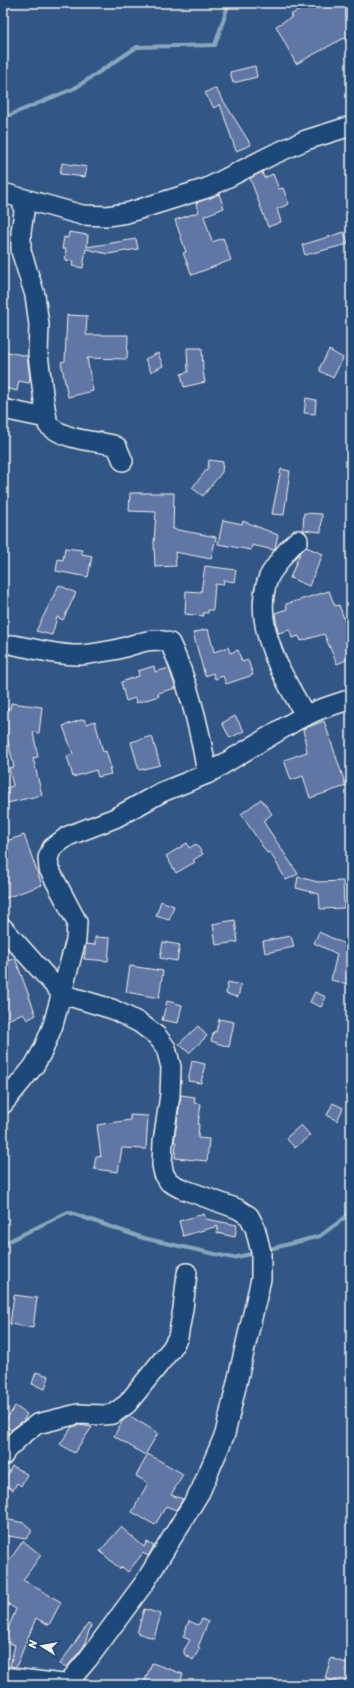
<svg xmlns="http://www.w3.org/2000/svg" width="354" height="1688" font-family="Sriracha,sans-serif">
	<style>
		.lines { fill: none; stroke-linecap: round; stroke-linejoin: round }
		.stream { stroke: #88a7bb; stroke-width: 4 }
		.building { fill: #6076a4; stroke: #f4f1e8 }
		.minor-casing { stroke: #f4f1e8; stroke-width: 22 }
		.minor { stroke: #1f4a7a; stroke-width: 19 }
	</style>
	<rect width="100%" height="100%" fill="#325686"/>
	<filter id="ink" filterUnits="userSpaceOnUse"><feTurbulence type="fractalNoise" baseFrequency=".025" numOctaves="2"/><feDisplacementMap in="SourceGraphic" scale="8" xChannelSelector="R" yChannelSelector="G"/><feConvolveMatrix kernelMatrix="1 2 1 2 8 2 1 2 1" color-interpolation-filters="sRGB"/></filter>
	<g filter="url(#ink)">
		<g class="lines">
			<path class="stream" d="M10,115L75,88L137,47L215,45L229,3
				M3,1244L68,1212L143,1238L233,1258L255,1253
				M266,1250L320,1236L351,1213"/>
		</g>
		<path class="building" d="M313,3H345L351,14V51L344,38L296,64L276,26L292,17L290,15Z
			M255,66L257,77L233,83L230,72Z
			M212,89H216L251,145L236,151L220,104L214,108L205,93Z
			M62,163L87,167L85,177L60,174Z
			M262,172L264,178L273,174L279,189L283,188L289,204L277,209L281,222L268,227L250,178Z
			M219,194L224,208L204,216L212,242L223,238L231,260L192,275L183,253L186,252L175,220L199,212L196,203Z
			M69,232L88,235L87,247L136,239L138,249L108,254L86,249L83,268L72,266L73,261L65,260L66,249H62L64,237L68,238Z
			M344,232L348,244L305,255L302,245Z
			M67,315L87,316L86,335H128L127,359L87,358L93,391L68,397L61,362L65,361Z
			M187,348H202L203,371L205,382L184,387L181,374L188,372Z
			M329,350L343,358L333,378L320,371V367Z
			M3,351L27,356L30,378L29,383L19,381L17,391L5,388V385L3,384Z
			M158,353L163,366L151,372L145,359Z
			M306,398L316,400L315,414L304,413Z
			M209,460L223,462L222,472L203,496L192,488L208,468Z
			M281,469L290,471L284,515L272,514Z
			M130,493H174L173,529L216,537L211,559L175,552L176,566L155,567L154,543L156,512L129,511Z
			M304,513L322,514L321,532L303,530Z
			M223,520L242,524L243,521L278,535L275,548L274,550L252,545L251,550L218,544Z
			M306,547L323,554L309,586L290,578L300,553Z
			M65,548L82,550V554L92,556L88,577L56,571L58,559L63,560Z
			M205,566L236,570L234,582L224,580L223,585L215,584L213,610H208V613H203L204,616L185,614L186,591L201,592Z
			M59,585L76,593L63,620L57,617L52,635L36,631Z
			M329,591L335,606L339,605L351,638V658L337,664L324,634L301,641L299,636L292,638L290,630L278,633L275,613L287,609L286,604Z
			M208,629L214,652L228,647L230,653L238,650L242,662L248,660L253,675L226,684L223,676L215,679L213,673L205,676L193,633Z
			M154,666L155,672L169,668L176,688L158,693L159,696L136,703L135,698L126,701L121,682L139,676L138,671Z
			M11,703L42,707L39,733L33,732L38,757L33,758L42,795L3,804V789L13,786L9,768L14,767L5,729H3V708L10,709Z
			M235,716L244,731L230,738L222,723Z
			M84,719L86,724L95,721L103,752L106,751L111,768H109L111,774L98,777L96,770L73,777L67,756L73,754L63,726Z
			M324,721L346,786L310,798L303,776L291,780L284,760L307,752L303,729Z
			M152,736L160,765L139,770L131,742Z
			M261,799L272,814L263,821L298,874L286,880L270,852L267,853L241,814Z
			M24,835L42,885L3,899V842Z
			M187,843L189,848L196,844L203,854L193,860L195,862L176,873L166,856Z
			M298,877L318,882L343,881L344,908L320,909L319,894L296,888Z
			M161,901L174,906L169,920L156,916Z
			M235,920L238,942L216,945L213,924Z
			M319,932L351,947V985L331,980L337,954L314,943Z
			M291,936L294,947L265,953L263,941Z
			M95,937L110,938L108,961L84,959L86,944L95,945Z
			M163,942L180,945L177,961L160,958Z
			M15,958L36,1015L27,1020L23,1013L3,1022V963Z
			M130,966L163,971L159,998L126,992Z
			M228,982L241,985L238,997L226,994Z
			M315,992L326,997L321,1007L310,1002Z
			M167,1001L182,1005L178,1023L162,1020Z
			M219,1019L234,1022L229,1047L211,1041L214,1031L216,1032Z
			M198,1026L207,1036L189,1053L179,1044Z
			M192,1061L205,1064L201,1083L188,1081Z
			M181,1095L195,1097L194,1103L201,1104L198,1125H199L198,1138L209,1139L207,1161L175,1158L176,1142H174Z
			M333,1103L343,1108L337,1121L327,1115Z
			M130,1115L148,1116L146,1149L122,1148L118,1172L94,1169L96,1156L101,1157L97,1125L130,1120Z
			M301,1125L310,1135L295,1148L286,1138Z
			M204,1214L206,1219L237,1225L235,1237L217,1233L218,1226L183,1236L179,1221Z
			M14,1295L37,1298L33,1328L10,1324Z
			M36,1372L49,1376L45,1389L32,1384Z
			M15,1406L27,1414L23,1421L11,1430L3,1425Z
			M130,1416L158,1433L145,1455L114,1436L123,1420Z
			M79,1425L92,1427L74,1453L60,1444L72,1427Z
			M148,1454L183,1474L171,1495L183,1499L176,1510L166,1506L155,1525L132,1512L148,1483L136,1476Z
			M12,1466L27,1474L21,1486L17,1483L13,1490L3,1484Z
			M5,1519L24,1523L31,1529V1533L26,1539L3,1535Z
			M121,1527L144,1547L147,1542L154,1546L148,1556L143,1553L128,1572L122,1567L120,1569L100,1551Z
			M23,1541L41,1555L23,1580L61,1602L49,1625L36,1618L16,1667L10,1666L15,1645L3,1641L16,1609L3,1601V1569Z
			M144,1609L161,1614L154,1638L137,1633Z
			M202,1619L208,1622L198,1647L200,1648L193,1660L184,1654V1650L190,1640L183,1637L189,1621L198,1625Z
			M88,1624L91,1625L84,1646L67,1667L60,1664Z
			M331,1658L349,1664L347,1670L351,1672V1685L343,1682V1684L325,1678Z
			M152,1663L183,1674L179,1685H143Z"/>
		<g class="lines">
			<g class="minor-casing">
				<path id="minor" d="M3,193L82,215L107,216L127,213L207,188L272,155L306,140L351,126
					M22,200L24,212L21,232V251L35,295L39,325L38,355L44,401L48,425C68,441 90,440 113,445L117,447L123,461
					M3,409L46,418
					M298,540C289,547 284,554 278,563C275,568 270,573 268,579C251,624 283,678 306,716
					M14,645C36,649 59,656 81,655C92,654 103,652 114,650C133,646 152,635 170,643C189,684 200,729 207,774
					M3,928L62,994L112,1009L140,1023L157,1036L166,1048L171,1067L170,1095L163,1142L162,1165L164,1174L169,1182L180,1188L238,1209L249,1216L255,1228L261,1252V1279L225,1434L200,1492L145,1582L88,1659L67,1684
					M3,1104L34,1066L43,1050L53,1025L76,940L77,922L49,869L48,858L52,848L68,836L115,818L162,792L207,774L295,721L318,710L351,699
					M3,1456L6,1450L21,1436L37,1424L78,1414L103,1415L113,1414L127,1404L172,1348L178,1337L183,1309L187,1273
					M3,1677L71,1685"/>
			</g>
			<use href="#minor" class="minor"/>
		</g>
	</g>
	<rect width="354" height="1688" fill="none" stroke="#1f4a7a" stroke-width="16"/>
	<rect x="8" y="8" width="338" height="1672" fill="none" stroke="#f4f1e8" stroke-width="1.5" filter="url(#ink)"/>
	<g transform="translate(42 1646) rotate(281)" stroke="#1f4a7a" stroke-width="3" paint-order="stroke">
	<path d="M0-3L7 15L0 10L-7 15Z" fill="#f4f1e8"/>
	<text y="-6" font-size="11" font-weight="bold" text-anchor="middle" fill="#f4f1e8">N</text>
	</g>
</svg>
